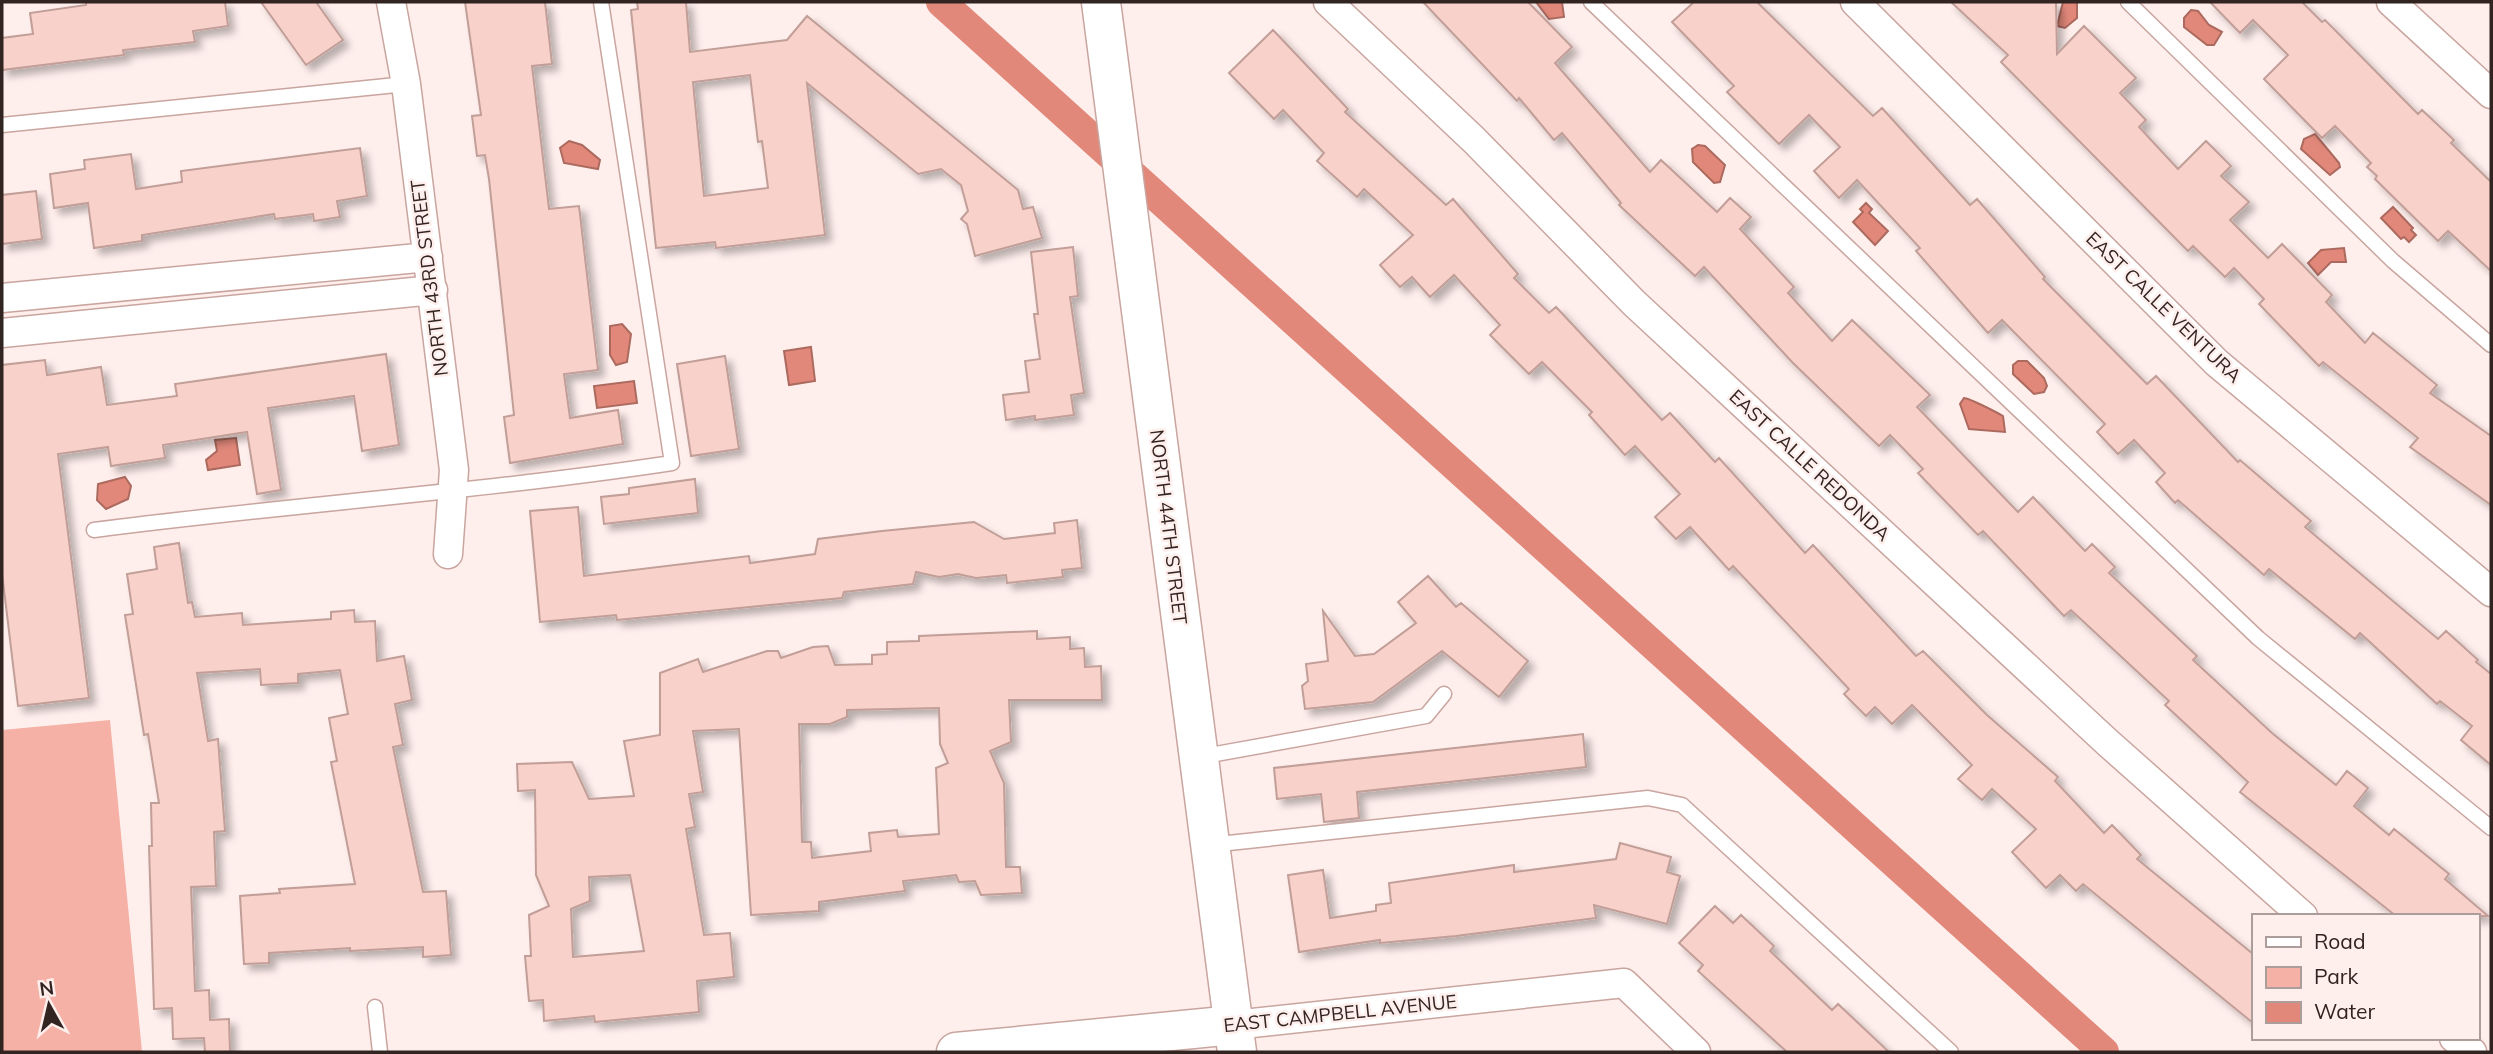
<svg xmlns="http://www.w3.org/2000/svg" width="2493" height="1054" font-family="Mulish,sans-serif">
	<style>
		.green { fill: #f5b1a5 }
		.water { fill: #e1887a; stroke: #ac6a5f; stroke-width: 2 }
		.lines { fill: none; stroke-linecap: round; stroke-linejoin: round }
		.canal { stroke: #e1887a; stroke-width: 30 }
		.building { fill: #f8d1ca; stroke: #c19e98; stroke-width: 2; fill-rule: evenodd; filter: url(#shadow) }
		.lane-casing { stroke: #c9a59f; stroke-width: 17 }
		.street-casing { stroke: #c9a59f; stroke-width: 31 }
		.secondary-casing { stroke: #c9a59f; stroke-width: 41 }
		.primary-casing { stroke: #c9a59f; stroke-width: 41 }
		.lane { stroke: #fff; stroke-width: 14 }
		.street { stroke: #fff; stroke-width: 28 }
		.secondary { stroke: #fff; stroke-width: 38 }
		.primary { stroke: #fff; stroke-width: 38 }
		.labels { text-anchor: middle; stroke-width: 5; stroke-linejoin: round; paint-order: stroke }
		.street-label { font-size: 19px; fill: #312421; stroke: #feeeec }
	</style>
	<defs>
		<filter id="shadow"><feDropShadow dx="6" dy="6" stdDeviation="3.5" flood-color="#0004"/></filter>
	</defs>
	<rect width="100%" height="100%" fill="#feeeec"/>
	<path class="green" d="M110,720L142,1052H2V730Z"/>
	<path class="water" d="M1536,2H1562L1564,17L1549,19Z
		M2063,2H2077V18L2065,28L2057,26Z
		M2191,10L2198,11L2209,25L2222,32L2214,45H2207L2184,27V18Z
		M2315,134L2339,163L2340,167L2330,175L2301,149L2304,139Z
		M569,141L582,145L600,160L598,169L564,163L560,148Z
		M1698,145L1705,146L1725,165L1720,182L1714,183L1693,162L1692,149Z
		M1866,203L1872,209L1869,213L1888,231L1875,245L1853,222L1863,212L1860,209Z
		M2393,207L2413,228L2411,230L2416,235L2409,242L2404,237L2401,239L2381,218Z
		M2344,248L2346,262H2331L2318,275L2308,263L2321,250Z
		M622,324L631,334L627,362L616,365L610,355V326Z
		M811,347L815,381L789,385L784,351Z
		M2018,361H2027L2044,378L2047,386L2044,392L2034,394L2013,374V365Z
		M634,381L637,403L597,408L594,386Z
		M1964,398C1969,398 1996,412 2003,416L2005,432L1969,429L1960,404Z
		M236,438L240,465L208,470L206,460L217,451L215,440Z
		M125,477L131,486L128,499L106,509L97,500L98,484Z"/>
	<g class="lines">
		<path class="canal" d="M941,2L2104,1052"/>
	</g>
	<path class="building" d="M86,2H225L228,26L193,31L195,42L123,50L124,55L2,70V38L33,34L30,13L86,5Z
		M261,2H316L343,40L306,65Z
		M465,2H545L552,64L532,66L549,209L579,206L598,370L564,374L570,418L618,410L623,444L510,463L504,417L514,415L489,179L485,155L477,156L472,116L481,115Z
		M637,2H686L690,52L787,40L807,16L1018,190L1023,209L1033,207L1042,238L975,256L967,224L961,219L968,211L961,185L941,169L918,174L807,83L825,235L716,248L715,242L656,248L631,10L638,9ZM750,75L758,142L762,141L768,188L704,196L693,82Z
		M1423,2H1528L1572,47L1555,63L1650,172L1661,160L1717,212L1730,198L1751,217L1740,229L1794,287L1788,293L1832,341L1852,320L1930,395L1917,407L2018,512L2033,497L2085,551L2092,544L2115,567L2109,573L2197,656L2193,660L2272,733L2336,785L2347,771L2368,788L2354,806L2389,835L2394,829L2449,874L2445,879L2488,916H2396L2240,792L2248,782L2165,705L2169,701L2071,610L2064,616L1983,531L1978,535L1918,473L1923,469L1890,435L1879,446L1793,363L1704,267L1695,276L1619,205L1621,203L1562,133L1554,140L1519,98L1517,101Z
		M1694,2H1757L1873,116L1882,108L1970,205L1977,199L2045,277L2043,279L2147,384L2156,376L2238,462L2240,460L2311,521L2305,527L2438,639L2446,631L2478,660L2476,662L2491,674V765L2461,740L2472,726L2440,701L2437,704L2360,633L2355,639L2269,569L2264,575L2178,500L2175,503L2156,482L2165,473L2134,440L2118,454L2097,432L2105,424L2002,320L1988,333L1916,251L1920,248L1857,180L1839,198L1814,171L1840,147L1809,115L1779,144L1727,92L1734,86L1672,22Z
		M1951,2H2056L2057,54L2084,26L2136,78L2120,93L2146,120L2139,127L2178,169L2206,141L2231,166L2221,176L2249,202L2230,220L2268,258L2282,244L2332,295L2326,302L2365,343L2373,333L2437,385L2430,393L2491,436V505L2410,447L2418,438L2323,362L2319,366L2259,304L2264,299L2234,268L2225,277L2193,246L2188,251L2001,62L2008,55Z
		M2210,2H2302L2322,22L2325,20L2418,114L2422,110L2454,140L2451,143L2491,182V271L2448,231L2438,241L2375,179L2377,176L2367,167L2371,163L2335,126L2322,138L2264,79L2288,55L2253,20L2240,33Z
		M1273,30L1348,109L1345,112L1446,205L1453,199L1518,274L1514,278L1549,313L1556,307L1662,420L1670,413L1715,462L1719,458L1805,553L1813,545L1916,656L1923,651L1987,715L2058,777L2055,781L2104,833L2112,825L2141,855L2137,859L2253,954V1023L2083,884L2076,891L2060,875L2046,888L2012,852L2036,829L1992,789L1982,800L1958,779L1972,765L1912,705L1892,724L1875,707L1866,716L1844,694L1849,689L1733,566L1729,570L1690,527L1676,539L1655,517L1680,494L1635,446L1625,455L1589,415L1592,412L1542,362L1529,374L1490,335L1500,325L1454,275L1430,297L1412,277L1400,287L1380,265L1413,235L1364,189L1357,197L1317,161L1324,153L1283,110L1274,119L1229,73Z
		M360,148L367,196L337,201L340,217L314,221L313,214L275,219L274,214L142,235V241L94,248L88,203L54,208L50,174L85,169L84,160L131,154L136,189L182,182L181,171Z
		M36,191L42,239L2,244V195Z
		M1073,247L1078,296L1070,297L1084,393L1071,395L1074,415L1035,420V416L1006,420L1003,395L1029,392L1025,361L1040,359L1034,314H1038L1031,252Z
		M386,354L399,445L362,451L354,396L268,408L281,490L257,494L247,432L163,445L165,458L111,466L108,447L58,454L89,698L18,706L2,573V365L45,360L47,375L101,367L107,405L177,396L175,384Z
		M725,356L739,449L691,456L677,364Z
		M695,479L698,513L604,524L601,497L629,494V488Z
		M578,507L584,576L749,556L750,563L815,554L818,539L882,531L974,522L1004,539L1055,533L1054,523L1077,520L1082,568L1062,570L1063,577L1007,583L1006,575L976,578L958,574L939,577L916,572L913,584L844,592L842,598L617,620L616,615L540,622L530,511Z
		M179,543L188,603L192,602L195,617L242,613L243,625L331,619V612L354,610L355,622L375,621L377,661L404,656L412,700L395,704L403,745L393,747L423,892L446,891L451,955L423,957V947L350,951V948L269,953V963L244,964L240,896L280,893L279,889L355,884L331,762L337,761L329,718L348,714L340,670L298,674V683L261,685L260,669L197,673L208,741L218,739L225,831L214,832L216,886L191,887L195,991L209,990L210,1020L229,1019L230,1052H205L204,1038L173,1039L172,1008L154,1009L149,846H152L151,803H159L148,734L144,735L125,615L133,614L127,574L157,569L154,547Z
		M1428,576L1456,607L1461,603L1528,661L1499,697L1442,651L1373,702L1305,709L1302,686L1308,681L1306,664L1328,661L1323,611L1355,656L1374,654L1416,623L1398,602Z
		M1037,631V639L1070,637V649L1084,648L1085,667L1101,666L1102,700H1009L1011,742L990,751L1004,783L1006,867H1020L1022,893L981,895L975,881L959,882L956,875L903,881L905,891L819,902V911L751,915L739,729L693,731L703,792L689,794L695,827L686,829L704,935L730,933L734,977L697,981L699,1012L595,1022L594,1016L544,1021L543,1000L529,1001L525,956H531L529,915L549,906L536,875L535,790L518,791L517,764L572,762L589,799L634,796L624,741L660,735V673L698,659L703,672L767,651H778L781,658L813,647L828,646L835,665L872,664V655L887,654V642L919,641V636ZM939,708L940,744L948,763L936,768L939,834L898,837L897,830L869,833L871,851L812,858L811,842H802L799,724H830L847,717V710ZM630,875L644,951L573,957L571,909L590,901L589,877Z
		M1583,734L1586,767L1357,792L1359,818L1324,822L1321,794L1277,799L1274,768Z
		M1620,843L1671,857L1667,872L1680,876L1667,924L1594,905L1596,918L1456,936L1380,943V940L1299,952L1288,875L1323,870L1330,918L1376,911V905L1391,903L1389,883L1514,865V872L1616,859Z
		M1715,906L1733,923L1741,915L1774,946L1770,951L1832,1010L1838,1004L1889,1052H1787L1698,971L1703,965L1679,943Z"/>
	<g class="lines">
		<g class="lane-casing">
			<path id="lane" d="M1591,2L2258,638L2491,828
				M2128,2L2393,261L2491,345
				M2,125L406,84
				M94,530C286,505 480,492 672,463L601,2
				M1199,757L1426,716L1444,694
				M1210,845L1648,798L1682,805L1951,1052
				M375,1007L380,1052"/>
		</g>
		<g class="street-casing">
			<path id="street" d="M391,2L406,84L454,470L448,554
				M1328,2L1474,140L1634,303L2107,742L2303,916
				M1855,2L2217,363L2491,592
				M2391,2L2491,94
				M2,298L428,257
				M2,333L433,290
				M1234,1025L1624,983L1696,1052
				M2454,1038L2472,1052"/>
		</g>
		<g class="secondary-casing">
			<path id="secondary" d="M956,1052L1234,1025"/>
		</g>
		<g class="primary-casing">
			<path id="primary" d="M1101,2L1237,1052"/>
		</g>
		<use href="#lane" class="lane"/>
		<use href="#street" class="street"/>
		<use href="#secondary" class="secondary"/>
		<use href="#primary" class="primary"/>
	</g>
	<g class="labels">
		<g class="street-label">
			<text transform="translate(429 278) rotate(-97)" y="7">NORTH 43RD STREET</text>
			<text transform="translate(2164 307) rotate(44)" y="7">EAST CALLE VENTURA</text>
			<text transform="translate(1810 465) rotate(43)" y="7">EAST CALLE REDONDA</text>
			<text transform="translate(1169 527) rotate(83)" y="7">NORTH 44TH STREET</text>
			<text transform="translate(1340 1013) rotate(-6)" y="7">EAST CAMPBELL AVENUE</text>
		</g>
	</g>
	<rect width="2493" height="1054" fill="none" stroke="#312421" stroke-width="7"/>
	<rect x="2252" y="914" width="228" height="126" fill="#feeeec" stroke="#ac9d9b" stroke-width="2"/>
	<rect x="2266" y="937" width="35" height="10" fill="#ffffff" stroke="#ac9d9b" stroke-width="2"/>
	<text x="2314" y="949" font-size="21" fill="#312421">Road</text>
	<rect x="2266" y="967" width="35" height="21" fill="#f5b1a5" stroke="#ac9d9b" stroke-width="2"/>
	<text x="2314" y="984" font-size="21" fill="#312421">Park</text>
	<rect x="2266" y="1002" width="35" height="21" fill="#e1887a" stroke="#ac9d9b" stroke-width="2"/>
	<text x="2314" y="1019" font-size="21" fill="#312421">Water</text>
	<g transform="translate(49 1005) rotate(352)" stroke="#feeeec" stroke-width="5" paint-order="stroke">
	<path d="M0-5L12 26L0 18L-12 26Z" fill="#312421"/>
	<text y="-10" font-size="19" font-weight="bold" text-anchor="middle" fill="#312421">N</text>
	</g>
</svg>
